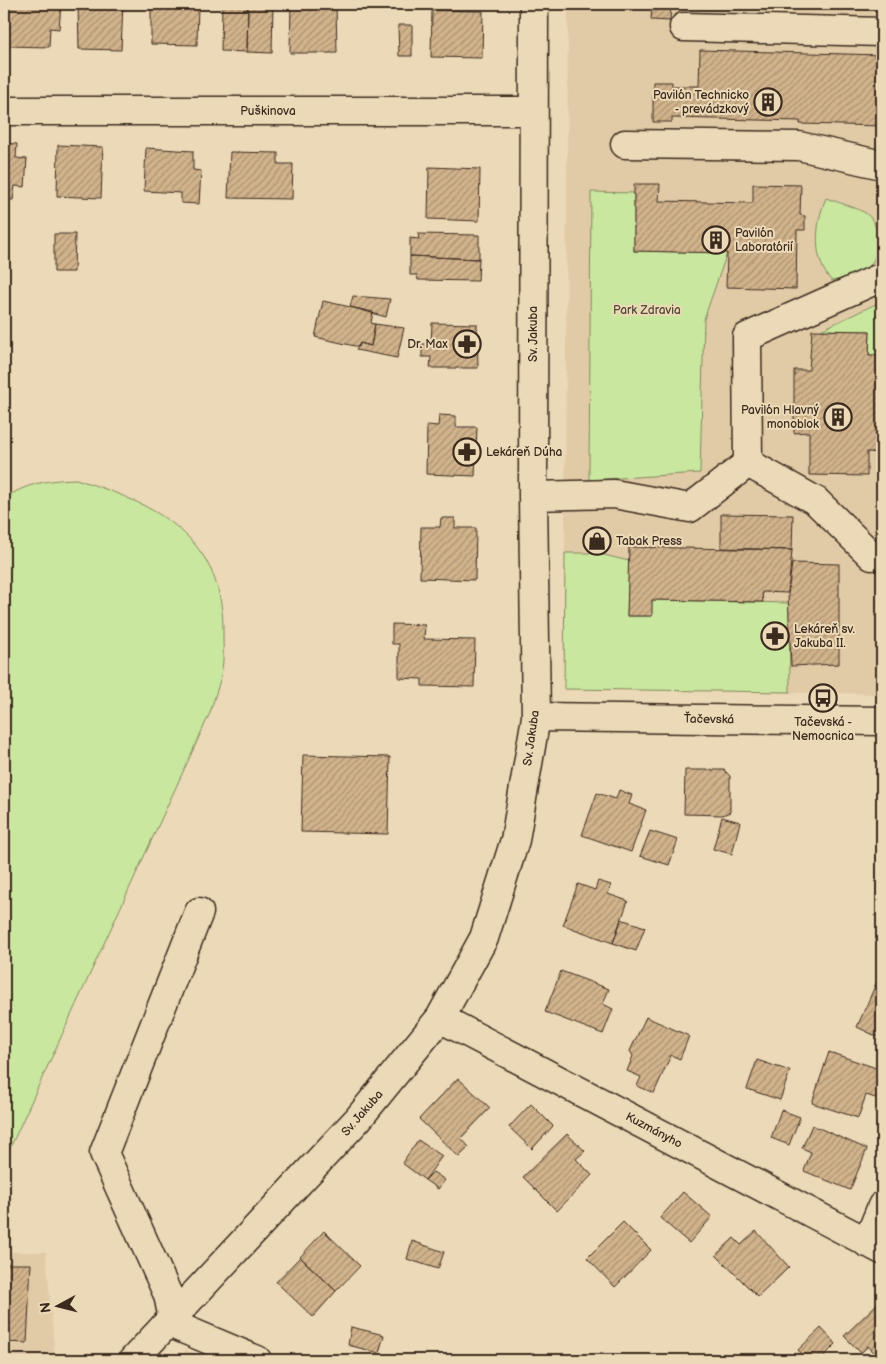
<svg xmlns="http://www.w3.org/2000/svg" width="886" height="1364" font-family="'Balsamiq Sans',sans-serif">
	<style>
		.built { fill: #e1cba7 }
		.green { fill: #c9e79f; stroke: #82885e }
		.building { fill: url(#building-hatch); stroke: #3b2a1e }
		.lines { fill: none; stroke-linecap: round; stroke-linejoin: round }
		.minor-casing { stroke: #3b2a1e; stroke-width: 31 }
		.minor { stroke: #ecd9b7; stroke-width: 28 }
		.labels { text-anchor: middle; stroke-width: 4; stroke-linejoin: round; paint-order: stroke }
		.poi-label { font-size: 12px; fill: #3b2a1e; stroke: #ecd9b7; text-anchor: start }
		.street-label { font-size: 12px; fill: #3b2a1e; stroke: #ecd9b7 }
		.park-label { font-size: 12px; fill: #504631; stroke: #ecd9b7 }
	</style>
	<defs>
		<pattern id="building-hatch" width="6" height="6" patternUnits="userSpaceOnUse" patternTransform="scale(1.25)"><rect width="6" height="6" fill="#d1b38c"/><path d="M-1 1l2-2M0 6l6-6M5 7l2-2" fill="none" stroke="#ab9272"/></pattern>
	</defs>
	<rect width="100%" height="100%" fill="#ecd9b7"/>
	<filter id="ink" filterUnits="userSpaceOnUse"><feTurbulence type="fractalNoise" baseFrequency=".02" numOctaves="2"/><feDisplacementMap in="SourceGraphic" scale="10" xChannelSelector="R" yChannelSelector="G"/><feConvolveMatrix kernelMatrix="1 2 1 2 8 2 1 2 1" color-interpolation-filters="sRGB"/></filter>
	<g filter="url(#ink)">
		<path class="built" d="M568,4H882V694L564,689Z
			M4,1252H46L55,1360H4Z
			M186,1350L210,1360H176Z"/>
		<path class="green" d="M591,192L634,193V251L727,253L704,319L700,473L589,480Z
			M826,198C836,202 863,209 869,216C883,231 880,261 863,272C855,277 841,279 832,281C812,261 815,223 826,198Z
			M882,301V355H869L870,331L821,330Z
			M76,479C157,505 225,537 223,635C223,646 224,658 222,669C220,684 214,698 210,713L4,1161V499C26,483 49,480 76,479Z
			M565,553H596L629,561L627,616H651L652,600L789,603L790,692L564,689Z"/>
		<path class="building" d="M6,4H61L59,29L50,28L49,47L5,46Z
			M78,4H123L121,50L79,49Z
			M151,4H198L197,45L151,44Z
			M222,4H248L247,52L221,51Z
			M248,4H273L272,53L247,52Z
			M291,4L336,5L337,53H290Z
			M652,4H671L670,21L651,20Z
			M432,10L483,11L482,58L431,57Z
			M398,25H412V56H399Z
			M700,50L882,55V126L800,124V121L672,118V122H653V82H672V86H699Z
			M4,143L17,144L16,158L27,159L25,187L15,186L13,200H4Z
			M58,145L103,147L101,198L57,196Z
			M146,148L193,151V170L201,171L199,204L181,203V193L144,191Z
			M230,152L278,153V164H293L292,199L228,198Z
			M429,167L480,169L479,221L428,219Z
			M634,184H660L659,201L753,203V184L801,185L800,215L805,216V230H797L796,289L726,287L727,253L634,251Z
			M54,234H75L74,272H54Z
			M418,234L479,235V259L410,256V238L419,239Z
			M410,256L479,259L478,281L418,280L417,275H410Z
			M353,296L390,299L386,317L350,307Z
			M323,301L373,312L371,323L375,324L371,346L360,343L359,347L315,337Z
			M432,323L477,324L478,368H430L431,357H422V344H431Z
			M375,324L404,328L397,358L356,350L360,343L371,346Z
			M812,330L870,331L869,355H882V453L867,452V476L809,475V432L794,433V370H809Z
			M439,415L456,416V427H477L475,476L426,474L427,425L438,426Z
			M721,514L793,515L792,550L721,548Z
			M441,518H455V528H476L475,580L420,578L421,527H440Z
			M629,547L792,550L788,593L762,592L763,602L652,600V616H627Z
			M792,563L839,564V664L791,666L788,593Z
			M392,624L425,625L424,639L475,640L474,687L422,686V679L399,678V644H392Z
			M303,755L390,757L388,834L301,832Z
			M685,770H724L730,776V812L723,815L684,814Z
			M619,790L632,795L629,804L646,810L631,852L582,835L597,793L616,799Z
			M722,817L740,822L732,854L713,849Z
			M650,831L678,840L669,865L640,856Z
			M598,881L611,885L608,894L628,901L613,943L563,925L578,884L595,890Z
			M621,919L645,927L636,951L613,943Z
			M561,971L609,989L603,1004L613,1009L603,1034L545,1012Z
			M879,977L882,978V1039L857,1027Z
			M646,1017L689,1036L680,1059L671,1055L654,1093L637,1086L641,1077L627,1071L633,1056L630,1051Z
			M829,1052L882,1070V1100L866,1095L858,1118L812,1103Z
			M757,1060L790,1071L780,1100L747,1089Z
			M458,1078L490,1108L461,1138L469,1147L459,1157L419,1119Z
			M531,1104L553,1126L532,1149L509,1127Z
			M781,1110L800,1117L789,1145L771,1138Z
			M812,1125L867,1149L850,1190L804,1171L811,1152L802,1148Z
			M567,1134L585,1151L576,1159L592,1175L557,1211L523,1177Z
			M418,1140L442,1156L425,1180L402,1163Z
			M433,1172L445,1180L438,1189L425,1180Z
			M683,1192L712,1217L689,1243L660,1218Z
			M623,1222L651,1250L615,1287L587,1258Z
			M324,1231L360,1266L336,1291L300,1257Z
			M756,1231L789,1267L758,1297L716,1255L734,1238L741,1245Z
			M412,1241L444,1252L438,1269L407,1259Z
			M300,1257L336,1291L313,1317L276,1282Z
			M4,1264H31L27,1343L4,1342Z
			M882,1299V1359L881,1360L868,1346L861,1353L844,1336Z
			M351,1327L384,1335L379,1353L348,1345Z
			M821,1328L836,1344L820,1360H807L798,1350Z"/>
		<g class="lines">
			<g class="minor-casing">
				<path id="minor" d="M684,27L882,32
					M4,111H533
					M625,144L799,146L882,165
					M748,463L816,501L872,556
					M533,496L614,494L690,508L748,463L747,337L882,277
					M536,717L882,721
					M440,1018L882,1250
					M867,1243L882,1206
					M173,1319L168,1295L104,1153L199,912
					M169,1323L257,1360
					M133,1360L358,1119L440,1018L484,938L515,840L536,717L533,496L534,4"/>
			</g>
			<use href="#minor" class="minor"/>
		</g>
	</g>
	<defs>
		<g id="building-ring" transform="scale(1.4375)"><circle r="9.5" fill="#ecd9b7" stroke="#3b2a1e" stroke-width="1.5"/><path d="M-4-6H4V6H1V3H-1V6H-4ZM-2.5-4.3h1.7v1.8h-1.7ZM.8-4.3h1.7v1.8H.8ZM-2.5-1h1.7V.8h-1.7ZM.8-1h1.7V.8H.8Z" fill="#3b2a1e"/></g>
		<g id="pharmacy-ring" transform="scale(1.4375)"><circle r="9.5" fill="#ecd9b7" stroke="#3b2a1e" stroke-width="1.5"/><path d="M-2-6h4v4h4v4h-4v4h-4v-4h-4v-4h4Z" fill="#3b2a1e"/></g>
		<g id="shop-ring" transform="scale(1.4375)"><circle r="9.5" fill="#ecd9b7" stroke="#3b2a1e" stroke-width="1.5"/><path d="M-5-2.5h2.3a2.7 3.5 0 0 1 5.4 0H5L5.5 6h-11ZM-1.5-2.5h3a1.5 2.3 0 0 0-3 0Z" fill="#3b2a1e"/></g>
		<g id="bus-ring" transform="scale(1.4375)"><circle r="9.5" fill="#ecd9b7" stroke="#3b2a1e" stroke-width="1.5"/><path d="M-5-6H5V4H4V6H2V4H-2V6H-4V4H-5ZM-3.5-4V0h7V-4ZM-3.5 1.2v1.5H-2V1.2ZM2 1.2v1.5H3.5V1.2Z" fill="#3b2a1e"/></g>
	</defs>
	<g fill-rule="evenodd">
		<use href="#building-ring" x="768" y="102"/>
		<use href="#building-ring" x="716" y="240"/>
		<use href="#pharmacy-ring" x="467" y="344"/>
		<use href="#building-ring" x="838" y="417"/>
		<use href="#pharmacy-ring" x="467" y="452"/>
		<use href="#shop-ring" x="597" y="541"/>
		<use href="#pharmacy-ring" x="775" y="636"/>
		<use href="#bus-ring" x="823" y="698"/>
	</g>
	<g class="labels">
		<g class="poi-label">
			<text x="749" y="99" text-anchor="end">Pavilón Technicko<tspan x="749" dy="14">- prevádzkový</tspan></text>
			<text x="735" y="237">Pavilón<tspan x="735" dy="14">Laboratórií</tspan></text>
			<text x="448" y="348" text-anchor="end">Dr. Max</text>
			<text x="819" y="414" text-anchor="end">Pavilón Hlavný<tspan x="819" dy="14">monoblok</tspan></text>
			<text x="486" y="456">Lekáreň Dúha</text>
			<text x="616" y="545">Tabak Press</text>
			<text x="794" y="633">Lekáreň sv.<tspan x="794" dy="14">Jakuba II.</tspan></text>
			<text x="823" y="726" text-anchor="middle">Tačevská -<tspan x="823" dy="14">Nemocnica</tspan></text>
		</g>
		<g class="street-label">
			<text x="268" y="115">Puškinova</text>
			<text transform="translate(533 334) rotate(-90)" y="4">Sv. Jakuba</text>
			<text transform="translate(709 719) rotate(1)" y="4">Ťačevská</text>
			<text transform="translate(531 738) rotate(-82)" y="4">Sv. Jakuba</text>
			<text transform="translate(362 1113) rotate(-49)" y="4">Sv. Jakuba</text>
			<text transform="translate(654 1130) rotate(28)" y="4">Kuzmányho</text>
		</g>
		<g class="park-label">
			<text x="647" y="314">Park Zdravia</text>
		</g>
	</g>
	<rect width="886" height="1364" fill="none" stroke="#ecd9b7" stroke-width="20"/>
	<rect x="10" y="10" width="866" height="1344" fill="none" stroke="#3b2a1e" stroke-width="2" filter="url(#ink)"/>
	<g transform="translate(58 1306) rotate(263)" stroke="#ecd9b7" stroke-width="4" paint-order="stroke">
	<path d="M0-4L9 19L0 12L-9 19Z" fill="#3b2a1e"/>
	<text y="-8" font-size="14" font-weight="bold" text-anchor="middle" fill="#3b2a1e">N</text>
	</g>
</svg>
